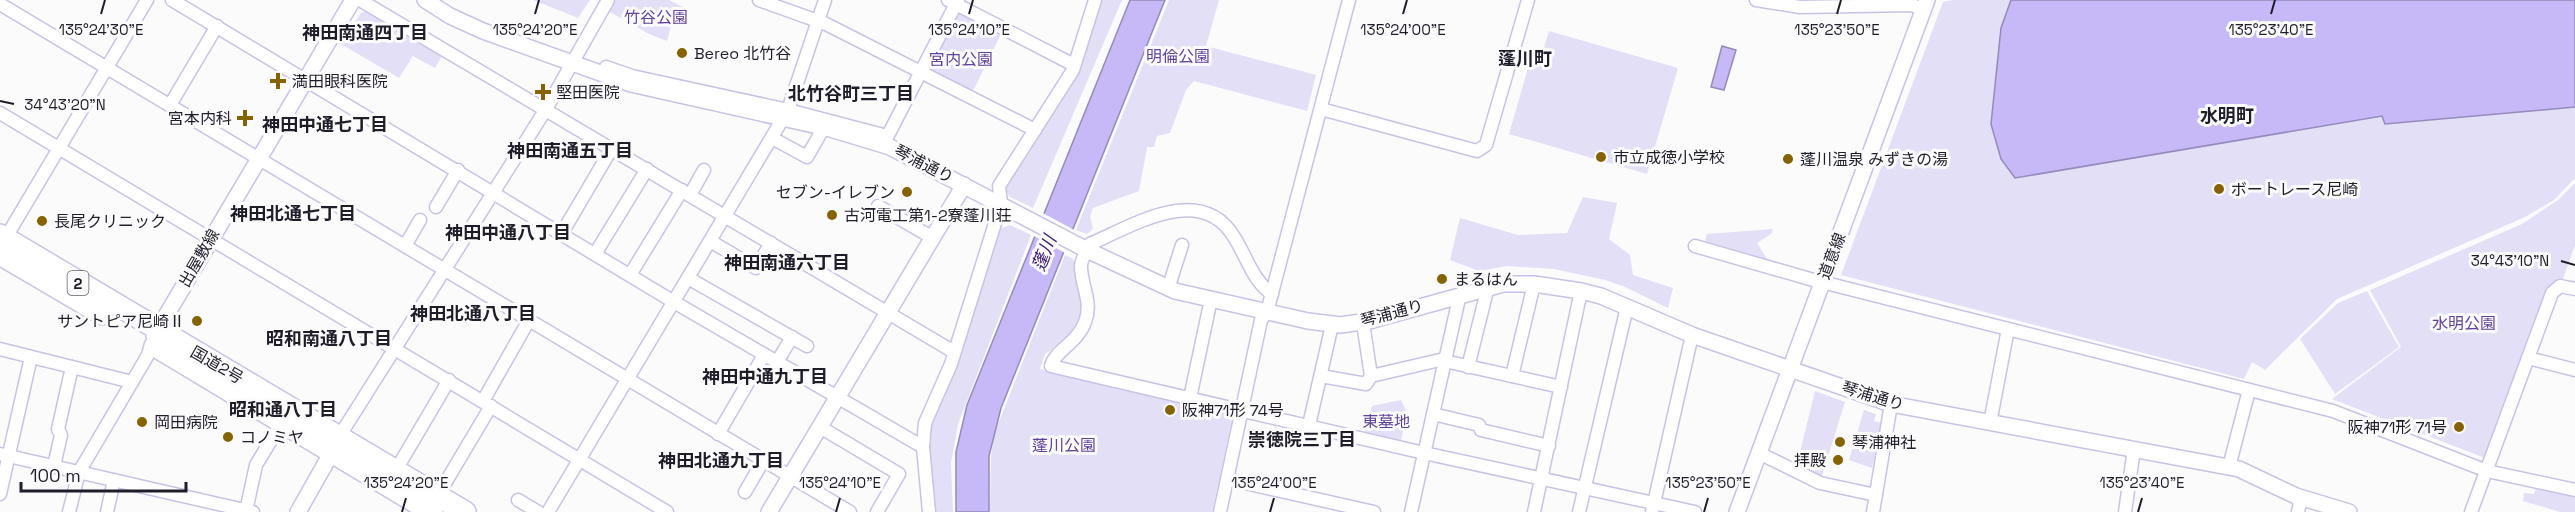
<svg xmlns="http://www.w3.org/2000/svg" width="2575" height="512" font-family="'Space Grotesk','Noto Sans JP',sans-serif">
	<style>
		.green { fill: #e3dff7 }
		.water { fill: #c7b9f8; stroke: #958aba; stroke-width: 1.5 }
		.pier { fill: #fbfbfb }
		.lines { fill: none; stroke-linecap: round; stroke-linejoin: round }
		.minor-casing { stroke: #cac2e6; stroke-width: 15 }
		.tertiary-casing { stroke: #cac2e6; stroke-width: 18 }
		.trunk-casing { stroke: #cac2e6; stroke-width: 24 }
		.minor { stroke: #fff; stroke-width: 12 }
		.tertiary { stroke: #fff; stroke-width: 15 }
		.trunk { stroke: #fff; stroke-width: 21 }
		.ticks { fill: none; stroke: #201d2a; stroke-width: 2 }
		.poi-dot { fill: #866300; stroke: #fbfbfb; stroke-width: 2 }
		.labels { text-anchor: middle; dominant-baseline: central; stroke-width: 6; stroke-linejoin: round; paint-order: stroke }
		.shield { fill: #fbfbfb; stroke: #626069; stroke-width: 1.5 }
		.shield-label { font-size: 15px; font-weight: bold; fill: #201d2a }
		.park-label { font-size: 16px; fill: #5f439d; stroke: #fbfbfb }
		.poi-label { font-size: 16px; fill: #201d2a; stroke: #fbfbfb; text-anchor: start }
		.street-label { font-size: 16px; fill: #201d2a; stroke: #fbfbfb }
		.neighbourhood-label { font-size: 18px; font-weight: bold; fill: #201d2a; stroke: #fbfbfb }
		.water-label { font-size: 18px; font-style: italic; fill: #3a1871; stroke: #fbfbfb }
		.ticks-label { font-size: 15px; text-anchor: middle; fill: #201d2a; stroke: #fbfbfb; stroke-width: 6; stroke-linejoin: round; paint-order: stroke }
	</style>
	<rect width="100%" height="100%" fill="#fbfbfb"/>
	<!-- green -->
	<g class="green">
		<polygon points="533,0 590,0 578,18"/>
		<polygon points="614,0 669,0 687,9 682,24 672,22 667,41 649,34 608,11"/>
		<polygon points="1099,0 1122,0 1033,208 1010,197 1004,188 1076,73"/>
		<polygon points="1169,0 1219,0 1206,46 1316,75 1307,111 1194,81 1186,90 1170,133 1157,136 1154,147 1147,147 1139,191 1093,208 1090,216 1093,229 1087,234 1076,230"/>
		<polygon points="1952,0 2575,0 2575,178 2554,200 2525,217 2337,299 2265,370 2252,362 2244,379 1841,275 1943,2"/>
		<polygon points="959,10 1002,32 972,93 929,71 929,67"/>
		<polygon points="367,11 442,56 435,68 413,56 399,78 341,44 361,13"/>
		<polygon points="1549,31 1678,68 1647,174 1509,134 1530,61 1539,63"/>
		<polygon points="2575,183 2575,245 2563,279 2547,288 2485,458 2332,399 2401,347 2370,290 2522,224 2558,200"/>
		<polygon points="1583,197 1617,203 1609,239 1630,255 1633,275 1673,288 1668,308 1623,286 1605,280 1554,269 1507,266 1479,271 1450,260 1460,218 1518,235 1567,233"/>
		<polygon points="1010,225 1031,235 958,424 951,463 953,512 933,512 927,433 999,229"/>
		<polygon points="1773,229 1771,234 1757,243 1767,259 1705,241 1707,234"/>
		<path d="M1065,255L1073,259C1083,307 1092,326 1045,354L1040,369L1233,416L1212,512H990L991,456L995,432Z"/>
		<polygon points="2367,291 2399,347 2335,394 2300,339 2338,303"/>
		<polygon points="1815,391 1845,402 1821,479 1797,468 1797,464"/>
		<polygon points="1401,400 1407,412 1401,441 1365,433 1372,406"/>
		<polygon points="1864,410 1876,414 1874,421 1882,423 1872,468 1849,460"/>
		<polygon points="2536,486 2575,495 2575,512 2560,512 2523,501 2524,493 2534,494"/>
	</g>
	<!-- water -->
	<g class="water">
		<polygon points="1130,0 1165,0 1001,408 989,456 989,512 956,512 956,452 967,405"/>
		<polygon points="2011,0 2575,0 2575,107 2385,124 2382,116 2015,178 2001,159 1991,124 2001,28"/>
		<polygon points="1722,46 1736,50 1724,90 1711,87"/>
	</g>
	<!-- pier -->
	<polygon class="pier" points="1041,212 1076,231 1067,254 1032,235"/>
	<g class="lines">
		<defs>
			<g id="minor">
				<polyline points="172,0 674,302 923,447"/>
				<polyline points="360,0 954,352"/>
				<polyline points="759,0 826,24 1035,130"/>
				<polyline points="948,0 1074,65"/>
				<polyline points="1756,0 1800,7 1912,5 1923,9"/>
				<polyline points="0,4 850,512"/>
				<polyline points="606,67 632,76 788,110 887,136"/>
				<polyline points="170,105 217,26"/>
				<polyline points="1321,109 1477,151 1486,145 1528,0"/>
				<polyline points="0,113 667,512"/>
				<polyline points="772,138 807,157 824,127"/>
				<polyline points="884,143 958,0"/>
				<polyline points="690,195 704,170"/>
				<polyline points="878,206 933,238"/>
				<polyline points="436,207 458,170"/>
				<polyline points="562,233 612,148"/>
				<polyline points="5,239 147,0"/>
				<polyline points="710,241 756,268 771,243"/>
				<polyline points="405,246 420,220"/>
				<polyline points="1695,246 1810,279 2333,411 2487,471 2575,490"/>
				<polyline points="595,254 647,169"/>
				<polyline points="630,275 682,190"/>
				<polyline points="688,278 807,346"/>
				<polyline points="1168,289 1182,245"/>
				<path d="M1272,294C1252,280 1247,257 1234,237C1201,182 1132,226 1090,244C1087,251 1081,259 1081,266C1081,286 1093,302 1085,322C1077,344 1055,350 1051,366L1424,453L1695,512"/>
				<polyline points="1363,323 1371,376"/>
				<polyline points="0,349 132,382"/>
				<polyline points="2528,358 2575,370"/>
				<polyline points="777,362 792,337"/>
				<polyline points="1468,367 1488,287"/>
				<polyline points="1321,376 1366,384 1371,376 1440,360 1561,387"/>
				<polyline points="1512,376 1534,284"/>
				<polyline points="1190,398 1211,299"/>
				<polyline points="483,401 529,320"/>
				<polyline points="1433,414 1479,425 1481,430 1549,446"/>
				<polyline points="1990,423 2008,329"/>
				<polyline points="1309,425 1332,325"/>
				<polyline points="820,427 899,474 877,512"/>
				<polyline points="718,434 764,355"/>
				<polyline points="337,440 546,109 608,0"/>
				<polyline points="1759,453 1820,483 1876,495"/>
				<polyline points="0,454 253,512"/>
				<polyline points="54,466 61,435 58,429 72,367"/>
				<polyline points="2229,467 2249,390"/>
				<polyline points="396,470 449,380"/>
				<polyline points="1227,479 1374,512"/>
				<polyline points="745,492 763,461"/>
				<polyline points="0,494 31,357"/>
				<polyline points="438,495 491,406"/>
				<polyline points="518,500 538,512"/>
				<polyline points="246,511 256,465 282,422"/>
				<polyline points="69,512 79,472 148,355 151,344"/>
				<polyline points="107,512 114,480"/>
				<polyline points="548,512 788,110 825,0"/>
				<polyline points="929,512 923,447 925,423 951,364 1001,204 999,186 1073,70 1095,0"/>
				<polyline points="1220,512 1261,320 1267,312 1349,0"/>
				<polyline points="1411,512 1460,294"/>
				<polyline points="1534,512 1581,291"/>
				<polyline points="1579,512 1627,307"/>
				<polyline points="1652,512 1692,335"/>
				<polyline points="1873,512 1891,404"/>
				<polyline points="2125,512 2134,449"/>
				<polyline points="2298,512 2301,497"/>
				<polyline points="2471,512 2552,293 2560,286 2575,289"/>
			</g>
			<g id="tertiary">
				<polyline points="425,0 450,16 483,31 631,84 827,128 890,147 1087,250 1175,291 1308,321 1340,325 1369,321 1503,284 1534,284 1581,291 1601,296 1692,335 1891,404 2239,469 2296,496 2349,512"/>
				<polyline points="154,336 353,0"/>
				<polyline points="298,512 332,452"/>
				<polyline points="769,512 964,185"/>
				<polyline points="1737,512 1927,0"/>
			</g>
			<g id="trunk">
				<polyline points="0,235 465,512"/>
				<polyline points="0,254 102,314"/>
				<polyline points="157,347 432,512"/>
			</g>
		</defs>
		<!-- minor casing -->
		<use href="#minor" class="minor-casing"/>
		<!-- tertiary casing -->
		<use href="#tertiary" class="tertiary-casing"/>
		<!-- trunk casing -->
		<use href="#trunk" class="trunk-casing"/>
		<!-- minor -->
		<use href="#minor" class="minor"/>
		<!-- tertiary -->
		<use href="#tertiary" class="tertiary"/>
		<!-- trunk -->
		<use href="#trunk" class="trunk"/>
	</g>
	<!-- ticks -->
	<path class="ticks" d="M101,14L105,0M535,14L539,0M969,14L973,0M1403,14L1407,0M1837,14L1841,0M2271,14L2275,0M0,101L14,104M2561,261L2575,265M402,512L406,498M836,512L840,498M1270,512L1274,498M1704,512L1708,498M2138,512L2142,498"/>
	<!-- markers -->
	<g class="poi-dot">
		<circle cx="682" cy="53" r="6"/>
		<path d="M275 72h6v6h6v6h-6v6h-6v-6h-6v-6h6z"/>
		<path d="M540 83h6v6h6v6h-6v6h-6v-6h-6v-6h6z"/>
		<path d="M242 109h6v6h6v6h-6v6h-6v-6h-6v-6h6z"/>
		<circle cx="1601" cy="157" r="6"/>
		<circle cx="1788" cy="159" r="6"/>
		<circle cx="2219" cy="189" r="6"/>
		<circle cx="907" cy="192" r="6"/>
		<circle cx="832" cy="215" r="6"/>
		<circle cx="42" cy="221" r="6"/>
		<circle cx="1442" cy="279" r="6"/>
		<circle cx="197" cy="321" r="6"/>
		<circle cx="1170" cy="410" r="6"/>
		<circle cx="142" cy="422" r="6"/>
		<circle cx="2459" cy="427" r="6"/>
		<circle cx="228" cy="437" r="6"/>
		<circle cx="1840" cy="442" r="6"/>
		<circle cx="1838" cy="460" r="6"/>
	</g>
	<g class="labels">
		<!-- shield labels -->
		<rect class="shield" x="67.5" y="271" width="21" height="24" rx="4.5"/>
		<g class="shield-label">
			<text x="78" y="283">2</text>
		</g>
		<!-- park labels -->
		<g class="park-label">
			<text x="656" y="17">竹谷公園</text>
			<text x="1178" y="56">明倫公園</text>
			<text x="961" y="59">宮内公園</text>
			<text x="2464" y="323">水明公園</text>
			<text x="1386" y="421">東墓地</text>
			<text x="1064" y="445">蓬川公園</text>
		</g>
		<!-- poi labels -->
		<g class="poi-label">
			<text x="694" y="53">Bereo 北竹谷</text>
			<text x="292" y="81">満田眼科医院</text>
			<text x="556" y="92">堅田医院</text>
			<text x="232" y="118" text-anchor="end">宮本内科</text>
			<text x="1613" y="157">市立成徳小学校</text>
			<text x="1800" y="159">蓬川温泉 みずきの湯</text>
			<text x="2231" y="189">ボートレース尼崎</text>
			<text x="895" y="192" text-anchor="end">セブン-イレブン</text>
			<text x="844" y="215">古河電工第1-2寮蓬川荘</text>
			<text x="54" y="221">長尾クリニック</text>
			<text x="1454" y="279">まるはん</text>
			<text x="185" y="321" text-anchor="end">サントピア尼崎Ⅱ</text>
			<text x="1182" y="410">阪神71形 74号</text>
			<text x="154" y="422">岡田病院</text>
			<text x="2447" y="427" text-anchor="end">阪神71形 71号</text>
			<text x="240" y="437">コノミヤ</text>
			<text x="1852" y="442">琴浦神社</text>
			<text x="1826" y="460" text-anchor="end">拝殿</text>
		</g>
		<!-- street labels -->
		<g class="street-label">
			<text transform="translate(924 164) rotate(27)">琴浦通り</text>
			<text transform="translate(1832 256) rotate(-69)">道意線</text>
			<text transform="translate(199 258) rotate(-60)">出屋敷線</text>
			<text transform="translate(1392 313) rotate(-15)">琴浦通り</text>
			<text transform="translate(217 365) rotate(30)">国道2号</text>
			<text transform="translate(1873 396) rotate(17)">琴浦通り</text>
		</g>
		<!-- neighbourhood labels -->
		<g class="neighbourhood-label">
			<text x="365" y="32">神田南通四丁目</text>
			<text x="1525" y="58">蓬川町</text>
			<text x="851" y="93">北竹谷町三丁目</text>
			<text x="2227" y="115">水明町</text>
			<text x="325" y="124">神田中通七丁目</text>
			<text x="570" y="150">神田南通五丁目</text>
			<text x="293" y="213">神田北通七丁目</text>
			<text x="508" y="232">神田中通八丁目</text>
			<text x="787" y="262">神田南通六丁目</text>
			<text x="473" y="313">神田北通八丁目</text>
			<text x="329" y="338">昭和南通八丁目</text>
			<text x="765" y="376">神田中通九丁目</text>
			<text x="283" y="409">昭和通八丁目</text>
			<text x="1302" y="439">崇徳院三丁目</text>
			<text x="721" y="460">神田北通九丁目</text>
		</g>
		<!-- water labels -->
		<g class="water-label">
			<text transform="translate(1044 253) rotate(-69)">蓬川</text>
		</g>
	</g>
	<g class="ticks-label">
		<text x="101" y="35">135°24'30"E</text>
		<text x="535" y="35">135°24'20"E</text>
		<text x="969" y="35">135°24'10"E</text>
		<text x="1403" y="35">135°24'00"E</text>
		<text x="1837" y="35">135°23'50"E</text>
		<text x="2271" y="35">135°23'40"E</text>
		<text x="65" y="110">34°43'20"N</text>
		<text x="2510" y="266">34°43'10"N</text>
		<text x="406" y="488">135°24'20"E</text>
		<text x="840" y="488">135°24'10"E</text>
		<text x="1274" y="488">135°24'00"E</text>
		<text x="1708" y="488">135°23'50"E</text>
		<text x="2142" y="488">135°23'40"E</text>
	</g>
	<!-- scale -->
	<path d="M21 482v9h165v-9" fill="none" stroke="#201d2a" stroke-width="3"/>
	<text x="30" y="482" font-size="18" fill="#201d2a" stroke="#fbfbfb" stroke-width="4.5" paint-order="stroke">100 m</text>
</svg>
